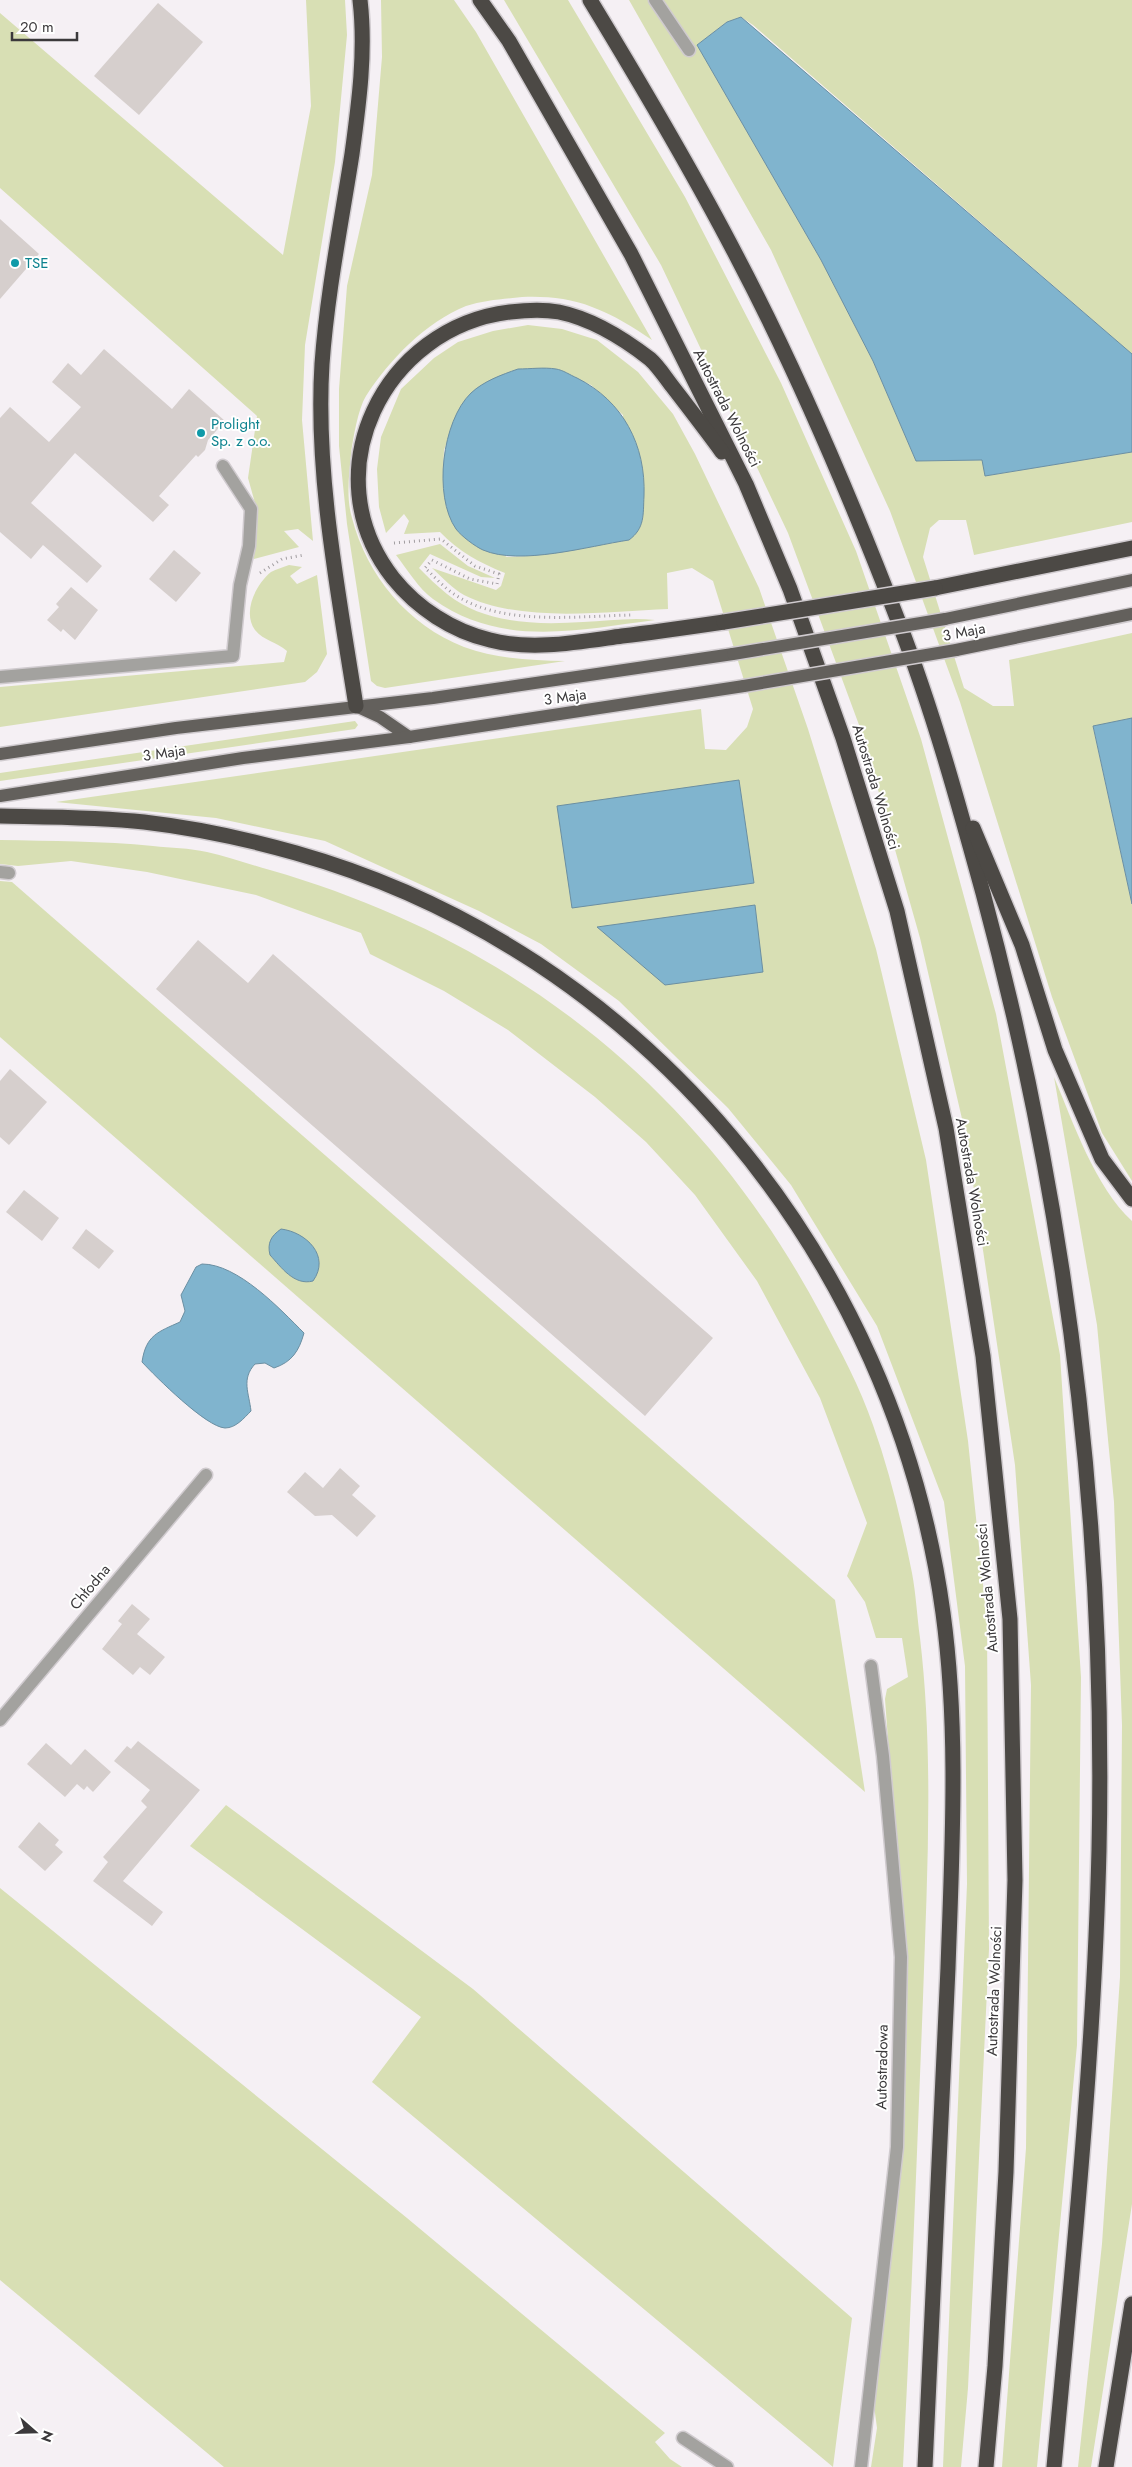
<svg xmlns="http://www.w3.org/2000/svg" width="1132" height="2467" font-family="Jost,sans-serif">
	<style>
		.green { fill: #d8dfb4; fill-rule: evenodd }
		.water { fill: #80b4ce; stroke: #6b8fa2 }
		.building { fill: #d6cfcd }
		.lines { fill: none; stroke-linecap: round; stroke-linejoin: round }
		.minor-casing { stroke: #d0cbcf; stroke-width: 15 }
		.major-casing { stroke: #d0cbcf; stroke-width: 15 }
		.highway-casing { stroke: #d0cbcf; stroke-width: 18 }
		.path { stroke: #a19da0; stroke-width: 3; stroke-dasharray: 1 4; stroke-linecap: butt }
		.minor { stroke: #a3a29f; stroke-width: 12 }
		.major { stroke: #63605c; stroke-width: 12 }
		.highway { stroke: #4c4945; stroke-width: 15 }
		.major-bridge-casing { stroke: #d0cbcf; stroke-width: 15; stroke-linecap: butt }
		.highway-bridge-casing { stroke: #d0cbcf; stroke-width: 18; stroke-linecap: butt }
		.major-bridge { stroke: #63605c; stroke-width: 12 }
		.highway-bridge { stroke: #4c4945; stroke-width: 15 }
		.culture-dot { fill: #0f9aa8; stroke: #fff; stroke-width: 2 }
		.labels { text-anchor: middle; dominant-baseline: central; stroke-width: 4; stroke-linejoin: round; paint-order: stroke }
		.culture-label { font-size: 15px; fill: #0d838f; stroke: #fff; text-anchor: start }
		.street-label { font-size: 15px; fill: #3b393b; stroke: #fff }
	</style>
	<rect width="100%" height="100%" fill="#f5f0f4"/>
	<!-- green -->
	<g class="green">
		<polygon points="306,0 345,0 347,35 335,162 305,345 302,420 313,541 298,529 284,531 299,547 254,559 255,503 248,478 257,416 0,188 0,13 283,255 311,106"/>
		<path d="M381,0H454L476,32L652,340C633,327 614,315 592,307C570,298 546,296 522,297C504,299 484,300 466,306C426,322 389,360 366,396C358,409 353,439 351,454C349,475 346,498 352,518C367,576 408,625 464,647C497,659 531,660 565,661L385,688L377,686L371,681L347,524L339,446V389L347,286L372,175L382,57Z"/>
		<polygon points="504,0 568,0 685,197 781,383 856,551 921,739 996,1014 1060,1355 1081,1677 1077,2045 1037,2467 1002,2467 1026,2148 1031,1685 1015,1465 966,1136 920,938 862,733 788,533 661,265"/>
		<polygon points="629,0 1132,0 1132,354 753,25 741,17 727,22 697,45 821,260 873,361 916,461 983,460 985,476 1132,452 1132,522 974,555 966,520 939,520 930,528 923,557 964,688 993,706 1014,706 1009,660 1132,633 1132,718 1093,727 1132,904 1132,1181 1102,1133 1052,997 960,702 890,511 771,250"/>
		<path d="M528,325L562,329L597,340L638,372L673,414L695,454L759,588L808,729L876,949L926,1160L968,1441L987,1623L989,1949L968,2388L961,2467H943L967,1884L965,1666L944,1502L877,1326L791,1185L728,1108L619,1001L541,944L479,911L325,841L216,818L56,802L701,709L705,749L726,750L747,727L753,709L713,581L692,568L667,573L668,609C607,611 521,624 464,595C453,589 442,577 432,568L496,590L501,586L505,573C480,563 458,551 440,532L404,534L409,521L404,514L386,533L379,507L377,469L381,437L401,389L434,358L458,342L493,331ZM557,369L591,385L623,415L629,540L528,556L507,557L457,530L446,505L443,470L444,450L456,418Z"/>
		<path d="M440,544L468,566L495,578L481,577L430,554L419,568C428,577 437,586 447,594C485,624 536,625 583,622C607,621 631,617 655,620C578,630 501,648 433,599C419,589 407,569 396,555Z"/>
		<path d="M289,565L302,567L290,576L297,584L317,575L327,654L317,672L305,682L0,727V687L284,662L287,651C277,642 264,641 255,630C242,612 256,584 271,572C276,569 284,567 289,565Z"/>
		<polygon points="355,721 358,725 355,729 0,781 0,773"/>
		<path d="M0,840C51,841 102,841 153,846C171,848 189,848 207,852C228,857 249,864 270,870C516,941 702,1090 822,1316C841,1352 860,1387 873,1425C890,1473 902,1523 912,1573C916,1594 917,1616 920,1638C934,1757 927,1878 923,1998C917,2154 911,2311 903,2467H871L877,2428L873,2398L904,1956L885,1699L887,1689L908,1677L902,1638H876L865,1602L847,1576L867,1523L820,1398L757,1281L695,1195L646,1142L595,1097L508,1030L444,991L370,954L361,933L256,895L147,872L71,861L18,866L0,864Z"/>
		<polygon points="0,881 12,882 835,1600 865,1792 0,1037"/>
		<path d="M1054,1077C1073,1122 1095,1187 1132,1221V2204L1091,2467H1078L1102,2244L1120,1977L1122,1725L1114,1502L1097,1325Z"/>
		<polygon points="226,1805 473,1989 852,2318 833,2467 372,2082 421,2017 190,1846"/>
		<polygon points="0,1888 407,2218 665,2433 655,2442 670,2459 682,2467 224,2467 0,2280"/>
	</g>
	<!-- water -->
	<g class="water">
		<polygon points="741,17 1132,354 1132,452 985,476 982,460 916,461 873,361 821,260 697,45 727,22"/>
		<path d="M518,369C530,369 544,367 556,369C563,370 570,375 577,378C623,401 646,445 644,496C643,515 645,528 629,540C589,546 520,566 483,550C476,547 461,536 456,529C433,496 442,421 471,393C484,381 501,375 518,369Z"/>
		<polygon points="1132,718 1132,904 1093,726"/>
		<polygon points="739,780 754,883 572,908 557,806"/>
		<polygon points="755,905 763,972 665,985 597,927"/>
		<path d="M281,1229C306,1232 331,1256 313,1281C294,1286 281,1267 270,1255C267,1243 271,1236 281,1229Z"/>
		<path d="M202,1264C238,1264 280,1309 304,1333C299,1351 292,1362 274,1368L265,1363L255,1364C241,1379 249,1393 251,1411C244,1418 236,1428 225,1428C206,1427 156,1377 142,1362C146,1335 158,1332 180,1322L185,1311L181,1295L196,1267Z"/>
	</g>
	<!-- building -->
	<g class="building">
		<polygon points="158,3 203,42 139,115 94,76"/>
		<polygon points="0,219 39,254 0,299"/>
		<polygon points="104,349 172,409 189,389 225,421 208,440 205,450 198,457 196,455 159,496 169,505 153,522 75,453 31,503 102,566 87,583 43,545 31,559 0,532 0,418 10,407 49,442 81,407 52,382 68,363 81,375"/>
		<polygon points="174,550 201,573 176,602 149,579"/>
		<polygon points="71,587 98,610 75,640 63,629 61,632 47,620 59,607 56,604"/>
		<polygon points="198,940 248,983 273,954 713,1338 645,1416 156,989"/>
		<polygon points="10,1069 47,1102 9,1145 0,1137 0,1081"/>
		<polygon points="24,1190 59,1218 42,1241 6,1212"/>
		<polygon points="86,1229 114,1251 99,1269 72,1248"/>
		<polygon points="340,1468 360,1486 352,1495 376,1516 357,1537 332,1515 315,1516 287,1492 305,1472 323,1488"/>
		<polygon points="132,1604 150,1619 137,1634 165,1657 150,1675 140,1667 133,1675 102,1649 122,1624 118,1621"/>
		<polygon points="138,1741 200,1790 123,1881 163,1912 152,1926 93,1881 108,1862 103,1857 147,1807 141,1801 150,1790 114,1761 127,1746 131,1749"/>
		<polygon points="46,1743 71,1765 85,1749 111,1772 93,1792 87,1786 84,1790 77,1784 65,1797 27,1764"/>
		<polygon points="39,1822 59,1840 55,1845 63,1852 45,1871 18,1847"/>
	</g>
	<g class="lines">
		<defs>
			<g id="minor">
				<polyline points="655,0 689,50"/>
				<polyline points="0,677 233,656 240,585 249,546 251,509 223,466"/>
				<polyline points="0,872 9,873"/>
				<polyline points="0,1720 206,1475"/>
				<polyline points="683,2438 727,2467"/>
				<polyline points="861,2467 897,2147 901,1957 883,1756 871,1666"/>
			</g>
			<g id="major">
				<polyline points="945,619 1132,580"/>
				<polyline points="956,650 1132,614"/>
				<polyline points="356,706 380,717 409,737"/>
				<polyline points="0,754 176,728 433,698 733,654"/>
				<polyline points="0,796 243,758 409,737 744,686"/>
			</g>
			<g id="highway">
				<polyline points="480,0 509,41 631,254 746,484 790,589 843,738 897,911 946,1128 983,1356 1010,1619 1015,1880 1006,2172 995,2366 986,2467"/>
				<path d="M590,0C641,84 692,170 737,257C798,373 852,501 899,623C933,711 958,802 983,893C1067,1205 1106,1527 1099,1850C1094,2056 1073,2262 1054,2467"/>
				<path d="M722,452C706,430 689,408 672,386C665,377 658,366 650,359C623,338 593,319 559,312C543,309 526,310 510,312C384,327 311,473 393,578C417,608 452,631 490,640C532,651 579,642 622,636C656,632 690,627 724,622"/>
				<polyline points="935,588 1132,548"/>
				<path d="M356,706C339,597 315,474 322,364C327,294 341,224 352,154C359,103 366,51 360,0"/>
				<path d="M0,816C48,817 97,817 144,822C195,828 247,839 296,853C643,951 895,1259 943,1613C959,1730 952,1850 948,1968C941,2134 932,2301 925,2467"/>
				<polyline points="973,828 1022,945 1055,1050 1102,1159 1132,1199"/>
				<polyline points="1106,2467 1132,2304"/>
			</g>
		</defs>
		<!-- minor casing -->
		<use href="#minor" class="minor-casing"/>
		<!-- major casing -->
		<use href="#major" class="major-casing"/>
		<!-- highway casing -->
		<use href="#highway" class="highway-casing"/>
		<!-- path -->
		<g class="path">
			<path d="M394,543L441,539L475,566L499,574L497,584L470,579L432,560L425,568C435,577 445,589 457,596C504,626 578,616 632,615"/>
			<polyline points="260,573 282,559 304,555"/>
		</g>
		<!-- minor -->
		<use href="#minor" class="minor"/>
		<!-- major -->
		<use href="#major" class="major"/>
		<!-- highway -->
		<use href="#highway" class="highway"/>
		<defs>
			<g id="major-bridge">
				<polyline points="733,654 945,619"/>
				<polyline points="744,686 956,650"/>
			</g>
			<polyline id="highway-bridge" points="724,622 935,588"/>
		</defs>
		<!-- major-bridge casing -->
		<use href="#major-bridge" class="major-bridge-casing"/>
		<!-- highway-bridge casing -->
		<use href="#highway-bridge" class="highway-bridge-casing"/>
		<!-- major-bridge -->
		<use href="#major-bridge" class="major-bridge"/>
		<!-- highway-bridge -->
		<use href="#highway-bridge" class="highway-bridge"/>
	</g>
	<!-- markers -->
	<g class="culture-dot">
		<circle cx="15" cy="263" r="5"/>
		<circle cx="201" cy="433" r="5"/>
	</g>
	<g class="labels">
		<!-- culture labels -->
		<g class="culture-label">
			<text x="25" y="263">TSE</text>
			<text x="211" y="424">Prolight<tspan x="211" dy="17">Sp. z o.o.</tspan></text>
		</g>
		<!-- street labels -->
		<g class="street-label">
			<text transform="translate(727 408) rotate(63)">Autostrada Wolności</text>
			<text transform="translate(964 632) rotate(-11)">3 Maja</text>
			<text transform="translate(565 697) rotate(-8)">3 Maja</text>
			<text transform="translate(164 753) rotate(-8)">3 Maja</text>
			<text transform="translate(876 787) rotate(73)">Autostrada Wolności</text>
			<text transform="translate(972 1182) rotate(80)">Autostrada Wolności</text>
			<text transform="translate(90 1587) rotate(-50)">Chłodna</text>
			<text transform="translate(987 1588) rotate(-95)">Autostrada Wolności</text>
			<text transform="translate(994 1991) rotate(-88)">Autostrada Wolności</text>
			<text transform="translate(882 2067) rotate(-89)">Autostradowa</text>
		</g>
	</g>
	<!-- north arrow -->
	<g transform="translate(35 2432) rotate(110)" stroke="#ffffff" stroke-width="4" paint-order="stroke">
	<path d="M0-4L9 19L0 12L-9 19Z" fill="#3b393b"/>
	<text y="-8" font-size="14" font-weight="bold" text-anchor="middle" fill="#3b393b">N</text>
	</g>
	<!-- scale -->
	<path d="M12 32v8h65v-8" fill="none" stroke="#3b393b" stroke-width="2.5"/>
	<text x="20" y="32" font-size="15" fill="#3b393b" stroke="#ffffff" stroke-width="4" paint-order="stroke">20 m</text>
</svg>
